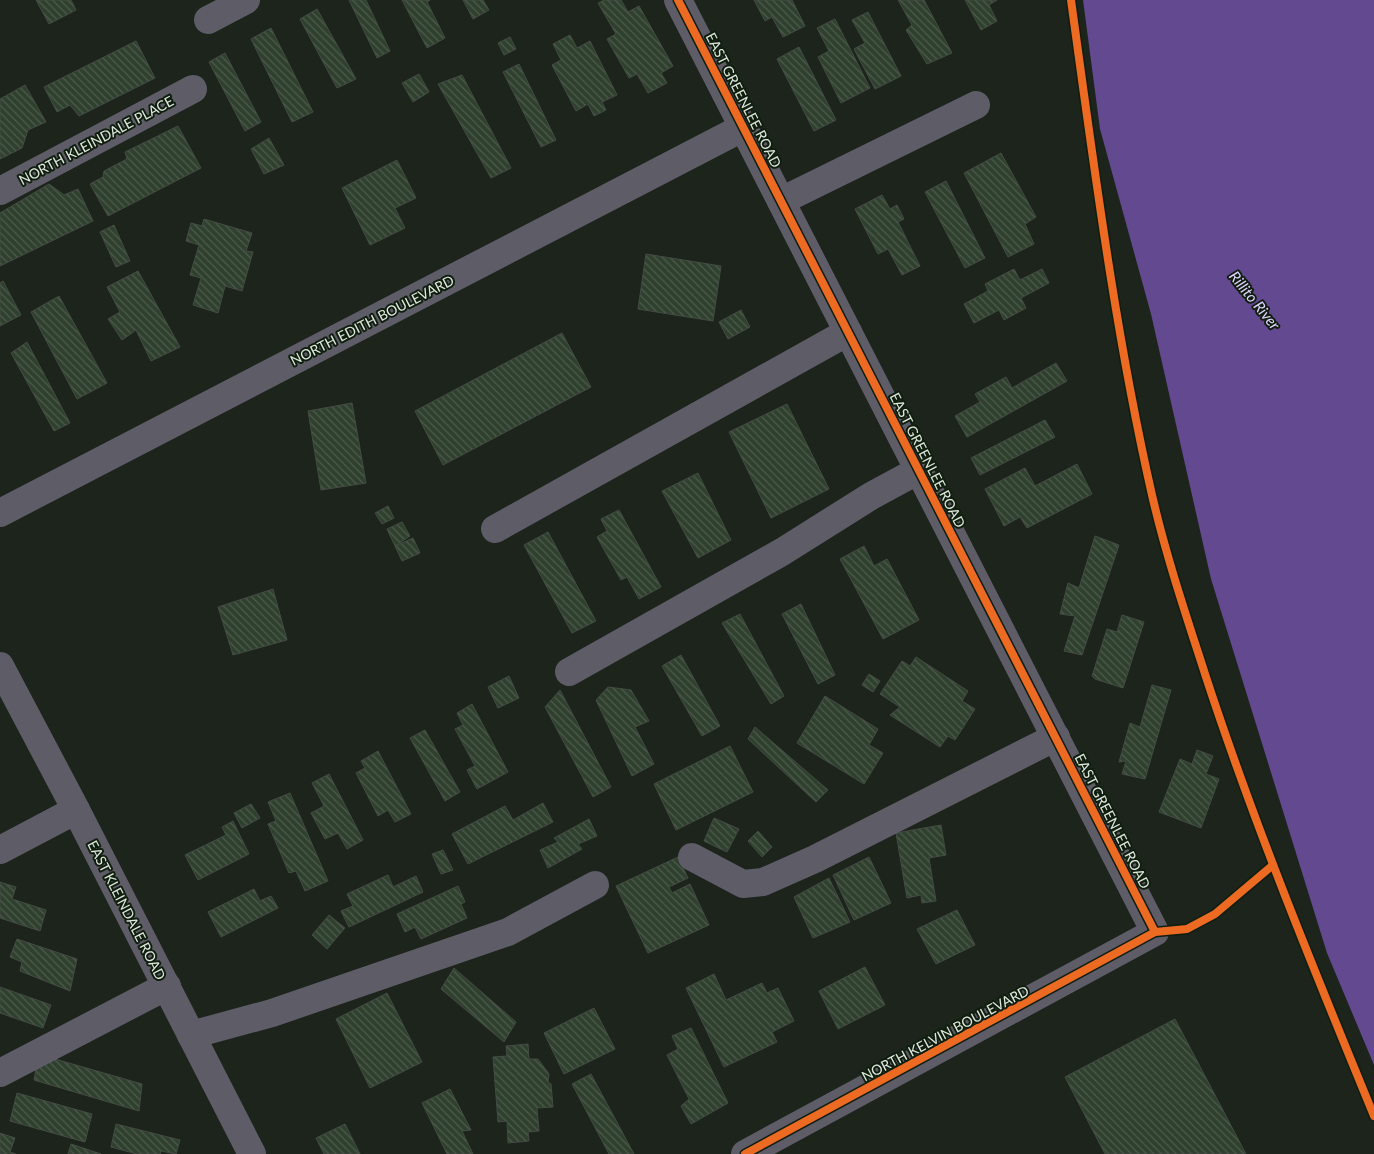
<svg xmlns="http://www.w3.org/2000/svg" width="1374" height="1154" font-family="Lato,sans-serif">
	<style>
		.water { fill: #63498f }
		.building { fill: url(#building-back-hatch); stroke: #444b44 }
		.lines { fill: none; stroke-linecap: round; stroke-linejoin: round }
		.minor { stroke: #5e5c67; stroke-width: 28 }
		.cycleway-casing { stroke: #101e0f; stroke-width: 11 }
		.cycleway { stroke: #ed6a23; stroke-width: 8 }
		.labels { text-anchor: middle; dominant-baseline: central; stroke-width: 4; stroke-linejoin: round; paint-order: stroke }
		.street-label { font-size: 14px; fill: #dfe9de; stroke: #101e0f }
		.water-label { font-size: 15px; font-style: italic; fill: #e0d3ff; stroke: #101e0f }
	</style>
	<defs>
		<pattern id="building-back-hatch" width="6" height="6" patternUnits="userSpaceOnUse" patternTransform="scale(1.25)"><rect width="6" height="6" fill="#2f402e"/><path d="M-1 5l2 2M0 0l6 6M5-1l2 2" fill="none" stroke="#4d5c4c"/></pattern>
	</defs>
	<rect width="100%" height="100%" fill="#1c241c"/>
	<!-- water -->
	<polygon class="water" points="1083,0 1374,0 1374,1065 1327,953 1211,579 1151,314 1100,129"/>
	<!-- building -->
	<g class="building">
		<polygon points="36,0 71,0 76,10 49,24"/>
		<polygon points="349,0 366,0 390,51 377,58"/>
		<polygon points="402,0 430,0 427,2 445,38 427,48"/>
		<polygon points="463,0 483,0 489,10 473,19"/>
		<polygon points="604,0 621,0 628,12 639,6 673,66 661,73 667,83 648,93 637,74 629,78 607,39 616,34 598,3"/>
		<polygon points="754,0 792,0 805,26 783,37 772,17 765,21"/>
		<polygon points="898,0 924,0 952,53 927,64 906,30 912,25"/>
		<polygon points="965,0 997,0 989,5 997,21 981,30"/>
		<polygon points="317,9 356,79 337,88 300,19"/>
		<polygon points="868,12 901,76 875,89 854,49 865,43 852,20"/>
		<polygon points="835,19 870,88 841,103 818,57 829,51 817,28"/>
		<polygon points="271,28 313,112 292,122 251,39"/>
		<polygon points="570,35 577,48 590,41 617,95 602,102 606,110 594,116 588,104 576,111 552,65 561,60 553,44"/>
		<polygon points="510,37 516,49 504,55 498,43"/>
		<polygon points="136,41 155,78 79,116 70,105 57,112 44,87"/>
		<polygon points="799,47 836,120 814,131 777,59"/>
		<polygon points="225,53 261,122 245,131 209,62"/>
		<polygon points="519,64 556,140 541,147 503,72"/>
		<polygon points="419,74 429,92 413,102 402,83"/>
		<polygon points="462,75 511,168 491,178 438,84"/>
		<polygon points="25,85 46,122 28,130 22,148 0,159 0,99"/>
		<polygon points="178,126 201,168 108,216 90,184 103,177 104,171 127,159 125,152"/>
		<polygon points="269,138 284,165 264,174 251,149"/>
		<polygon points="1001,153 1036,217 1025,224 1034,244 1008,257 964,173"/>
		<polygon points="397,160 416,198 395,208 405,228 370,245 342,188"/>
		<polygon points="946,181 985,258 965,268 925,192"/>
		<polygon points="49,184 64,195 78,189 93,221 0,266 0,213"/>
		<polygon points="882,195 890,209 897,205 904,219 898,222 920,266 902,275 888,249 878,254 855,209"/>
		<polygon points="204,219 252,233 246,251 253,252 242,291 225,286 218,313 193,305 201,278 190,275 199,245 186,241 191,223 202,226"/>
		<polygon points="114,225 130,261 116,267 100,232"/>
		<polygon points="646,254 721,266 713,321 638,309"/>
		<polygon points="1014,269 1020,280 1042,269 1049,283 1021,298 1026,308 1004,320 999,310 974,323 964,304 988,291 985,284"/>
		<polygon points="138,271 180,347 151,361 136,330 122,340 108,319 120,312 107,287"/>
		<polygon points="3,281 21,315 0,326 0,283"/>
		<polygon points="59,296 107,383 77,399 31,312"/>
		<polygon points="741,310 750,327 728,339 719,322"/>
		<polygon points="562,333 591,387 443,465 415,411"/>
		<polygon points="27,342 70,423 54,431 11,353"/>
		<polygon points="1056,363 1067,381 967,437 955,416 980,402 975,394 1006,377 1012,388"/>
		<polygon points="352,403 366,483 321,490 308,411"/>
		<polygon points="787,404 829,489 771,518 729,432"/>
		<polygon points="1045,420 1055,437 980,475 971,458"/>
		<polygon points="1077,464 1092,494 1027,528 1020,517 1004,526 985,489 1025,468 1035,486"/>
		<polygon points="698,473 731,540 698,558 662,491"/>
		<polygon points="388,506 394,518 382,524 375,513"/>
		<polygon points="619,510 661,587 639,599 627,577 621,580 597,537 607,531 601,519"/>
		<polygon points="402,522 410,536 395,546 387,529"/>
		<polygon points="548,532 596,621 572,633 524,545"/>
		<polygon points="1095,536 1119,545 1082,655 1064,651 1075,616 1060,614 1068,583 1079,588"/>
		<polygon points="413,538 420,553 402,561 395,546"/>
		<polygon points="864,546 874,566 887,559 919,620 883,639 840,559"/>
		<polygon points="273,589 287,640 233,655 218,607"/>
		<polygon points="801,604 835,675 818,684 782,614"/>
		<polygon points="740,614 784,696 771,704 722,623"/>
		<polygon points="1122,615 1144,622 1123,688 1095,679 1092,676 1107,629 1117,632"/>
		<polygon points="681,655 720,726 702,736 662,666"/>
		<polygon points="916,657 968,691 962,701 975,709 955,740 948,736 940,747 890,715 900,707 880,694 902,661 910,666"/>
		<polygon points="869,674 880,681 873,692 862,685"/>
		<polygon points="509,676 519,698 498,708 488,687"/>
		<polygon points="1152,685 1171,690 1145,779 1122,774 1126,761 1119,762 1130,723 1140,727"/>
		<polygon points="608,687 631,690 649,721 635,727 654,764 632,776 596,700"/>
		<polygon points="560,690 611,787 593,797 545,707"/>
		<polygon points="825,696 878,729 869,745 883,753 864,784 797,743"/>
		<polygon points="472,704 508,772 477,789 467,770 475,766 455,729 463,725 457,713"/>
		<polygon points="755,727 828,790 816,802 748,739"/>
		<polygon points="425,730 460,792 445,801 410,738"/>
		<polygon points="730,746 753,792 676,830 654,784"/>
		<polygon points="1197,750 1213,756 1206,774 1219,779 1201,828 1159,812 1180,759 1192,764"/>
		<polygon points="378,751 411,814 395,822 388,810 378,816 356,773 365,768 361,761"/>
		<polygon points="329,774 363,840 347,849 338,833 325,839 311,813 324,806 312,783"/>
		<polygon points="290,793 328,881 305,891 296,871 289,873 268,824 276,821 268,802"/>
		<polygon points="543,803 553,822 468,864 452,834 505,806 513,820"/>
		<polygon points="251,804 260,818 242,828 234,813"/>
		<polygon points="714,818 739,829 727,852 704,841"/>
		<polygon points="589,819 597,836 578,844 582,849 548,868 540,850 558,842 554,838"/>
		<polygon points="233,821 249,854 198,880 185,855 226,835 222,827"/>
		<polygon points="941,825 946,855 929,858 936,901 922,903 921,895 907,898 896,833"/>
		<polygon points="758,831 772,847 762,857 748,841"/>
		<polygon points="443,850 453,870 441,874 432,854"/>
		<polygon points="678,857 688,878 669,887 672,893 690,884 709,925 648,953 616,886"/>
		<polygon points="869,857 891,903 854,920 833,875"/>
		<polygon points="388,875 393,887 416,876 423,892 349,927 341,911 353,906 347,894"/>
		<polygon points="829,878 850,922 813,938 794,897"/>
		<polygon points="0,882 16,887 12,899 46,910 40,931 0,918"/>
		<polygon points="458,886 465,902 461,904 467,918 421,939 415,927 405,932 397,914"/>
		<polygon points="254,889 260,901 271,896 278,908 221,937 208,912"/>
		<polygon points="957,910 975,945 936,964 917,929"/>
		<polygon points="329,915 345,928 327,949 312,935"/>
		<polygon points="17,939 77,959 70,991 20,971 22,962 10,957"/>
		<polygon points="865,967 885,1005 838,1029 819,991"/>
		<polygon points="454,968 516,1022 504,1042 441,989"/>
		<polygon points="714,974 726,1000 762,983 767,993 778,988 794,1021 772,1032 777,1042 724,1067 686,988"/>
		<polygon points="0,987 51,1005 43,1028 0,1013"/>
		<polygon points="387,993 422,1062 370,1088 336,1019"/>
		<polygon points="594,1008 615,1049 564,1074 544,1033"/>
		<polygon points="1175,1019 1246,1154 1105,1154 1065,1077"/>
		<polygon points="691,1028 728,1103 691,1124 681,1106 689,1099 667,1055 678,1049 672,1036"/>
		<polygon points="528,1044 529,1059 538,1059 549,1074 548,1082 551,1084 553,1107 537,1108 539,1131 528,1132 529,1141 508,1143 507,1121 498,1122 493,1057 507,1056 506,1046"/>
		<polygon points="55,1059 142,1084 139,1111 34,1080 36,1069"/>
		<polygon points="591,1074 634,1154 609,1154 572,1084"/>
		<polygon points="450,1089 471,1130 462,1131 473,1154 447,1154 422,1103"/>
		<polygon points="17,1093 92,1114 85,1142 10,1121"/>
		<polygon points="116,1124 180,1140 176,1154 161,1151 160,1154 137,1154 111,1147"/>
		<polygon points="345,1124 360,1154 324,1154 316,1138"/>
		<polygon points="0,1133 15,1138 10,1152 16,1154 0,1154"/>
		<polygon points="71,1144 101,1154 68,1154"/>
	</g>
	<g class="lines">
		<!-- minor -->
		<g class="minor">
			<polyline points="678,0 1155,932 745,1154"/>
			<polyline points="208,20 246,0"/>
			<polyline points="0,191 193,89"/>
			<polyline points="781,201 976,105"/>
			<polyline points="0,513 744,127"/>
			<polyline points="495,529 848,332"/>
			<polyline points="0,666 74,806 252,1154"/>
			<polyline points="569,672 782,552 871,496 919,470"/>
			<polyline points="0,850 76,810"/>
			<polyline points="692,857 743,884 763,882 815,859 1056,737"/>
			<polyline points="191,1035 272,1013 508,932 595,885"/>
			<polyline points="0,1073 167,986"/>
		</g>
		<defs>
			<g id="cycleway">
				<polyline points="678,0 1155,932"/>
				<path d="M1071,0C1094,166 1115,332 1152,495C1166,556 1186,615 1205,674C1254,824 1314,970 1374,1116"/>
				<polyline points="745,1154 1155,932 1187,929 1215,914 1273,865"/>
			</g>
		</defs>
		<!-- cycleway casing -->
		<use href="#cycleway" class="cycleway-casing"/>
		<!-- cycleway -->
		<use href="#cycleway" class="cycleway"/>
	</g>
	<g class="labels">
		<!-- street labels -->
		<g class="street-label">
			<text transform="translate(744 100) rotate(63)">EAST GREENLEE ROAD</text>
			<text transform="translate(96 140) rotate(-28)">NORTH KLEINDALE PLACE</text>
			<text transform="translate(372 320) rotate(-27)">NORTH EDITH BOULEVARD</text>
			<text transform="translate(928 460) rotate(63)">EAST GREENLEE ROAD</text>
			<text transform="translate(1113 821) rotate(63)">EAST GREENLEE ROAD</text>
			<text transform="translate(127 910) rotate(63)">EAST KLEINDALE ROAD</text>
			<text transform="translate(945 1033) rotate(-28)">NORTH KELVIN BOULEVARD</text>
		</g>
		<!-- water labels -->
		<g class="water-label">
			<text transform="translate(1255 300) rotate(51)">Rillito River</text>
		</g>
	</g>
</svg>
